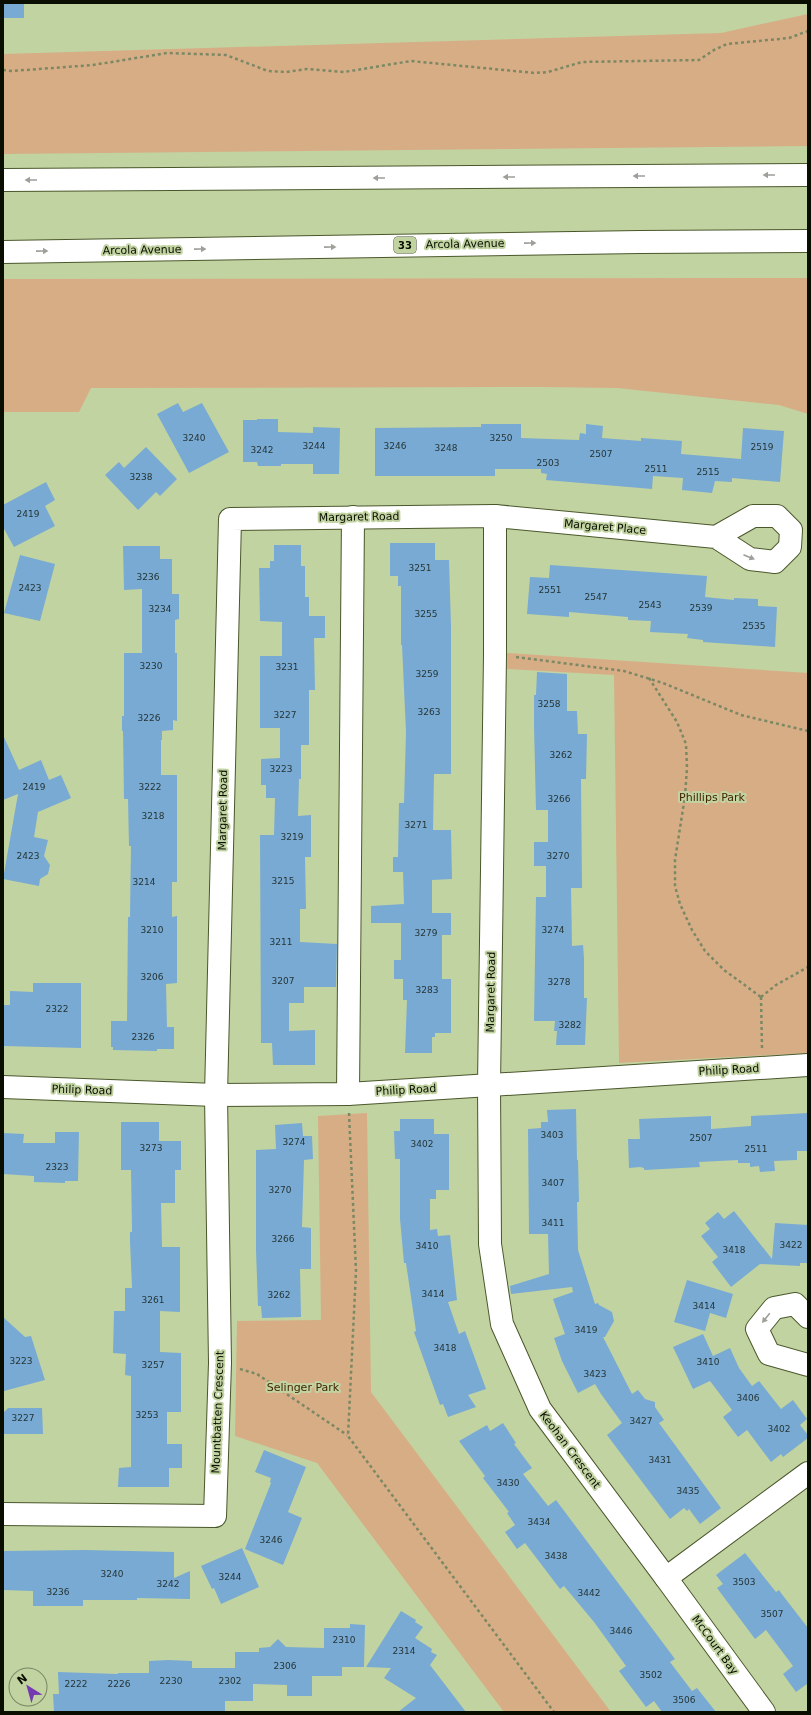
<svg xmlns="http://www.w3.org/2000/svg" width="811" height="1715" font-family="'DejaVu Sans',sans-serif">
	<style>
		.green { fill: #d7ad86 }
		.building { fill: #78aad3 }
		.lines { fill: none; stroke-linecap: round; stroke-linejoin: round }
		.minor-casing { stroke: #4a572b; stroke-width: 24 }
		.major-casing { stroke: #4a572b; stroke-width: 24 }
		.path { stroke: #7b8864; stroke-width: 2.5; stroke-dasharray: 3 3; stroke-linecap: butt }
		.minor { stroke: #fff; stroke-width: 22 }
		.major { stroke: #fff; stroke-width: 22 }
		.oneway { fill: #9d9f99 }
		.labels { text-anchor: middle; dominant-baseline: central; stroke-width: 4; stroke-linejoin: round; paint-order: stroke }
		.number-label { font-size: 9px; fill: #253536 }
		.shield { fill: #c2d3a2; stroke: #404931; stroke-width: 1 }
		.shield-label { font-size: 10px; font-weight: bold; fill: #090e01 }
		.street-label { font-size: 11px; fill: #090e01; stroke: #c2d3a2 }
		.park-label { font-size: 11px; fill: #432401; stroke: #c2d3a2 }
	</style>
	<rect width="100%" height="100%" fill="#c2d3a2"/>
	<!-- green -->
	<g class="green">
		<polygon points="808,14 808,146 3,154 3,54 721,33"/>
		<polygon points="808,278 808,414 779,405 617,388 541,387 91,388 79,412 3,412 3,279"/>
		<polygon points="507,653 808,673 808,1053 619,1063 614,675 507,669"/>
		<polygon points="367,1113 371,1392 611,1712 504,1712 317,1463 235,1436 237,1321 321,1320 318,1116"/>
	</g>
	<!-- building -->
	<g class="building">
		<rect x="3" y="3" width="21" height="15"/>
		<polygon points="178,403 183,412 202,403 229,452 189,473 157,414"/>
		<polygon points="257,419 278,419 278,432 313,433 313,427 340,428 339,474 313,474 313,464 281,464 281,466 258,466 257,462 243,462 243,420 257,420"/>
		<polygon points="481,424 521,424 521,438 579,440 580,433 586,434 586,424 603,426 602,438 641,441 641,438 682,441 681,454 741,459 743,428 784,431 780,482 732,478 732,482 715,481 712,493 682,490 683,478 653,476 652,489 546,480 547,474 541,473 541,469 495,469 495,476 375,476 375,428 481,427"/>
		<polygon points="146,447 177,479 160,496 156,492 138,510 105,475 119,462 124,468"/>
		<polygon points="46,482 55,500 45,506 55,526 14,547 3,527 3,505"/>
		<polygon points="390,543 435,543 435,560 449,560 451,627 451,774 434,774 433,830 451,830 452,879 432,880 432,913 451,913 451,935 442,935 442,979 451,979 451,1033 435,1033 435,1037 432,1037 432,1053 405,1053 407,1000 403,1000 403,979 394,979 394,960 401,960 401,923 371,923 371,906 404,904 403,872 393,872 393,857 398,857 399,803 404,803 406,732 402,645 401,645 401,586 398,586 398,576 390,576"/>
		<polygon points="274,545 301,545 301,566 305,566 305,597 309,597 309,616 325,616 325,638 314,638 315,690 309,690 309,745 301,745 301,779 299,779 298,816 311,815 311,857 305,857 306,909 300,909 300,942 337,944 336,987 304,987 304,1003 289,1003 289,1031 315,1030 315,1065 273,1065 272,1043 261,1043 260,835 274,835 275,798 266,798 266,785 261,785 261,759 280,758 280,728 260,728 260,656 282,656 282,622 260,621 259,568 270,568 270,561 274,561"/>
		<polygon points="123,546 160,546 160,559 172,559 172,594 179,594 179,619 175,620 175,653 177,653 177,721 173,720 173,730 162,731 162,740 161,740 161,775 177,775 177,882 172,882 172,917 177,916 177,983 166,984 167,1027 174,1027 174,1049 157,1049 157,1051 113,1050 113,1047 111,1047 111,1021 127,1021 128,917 130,917 131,846 129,846 128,799 124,799 123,731 122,731 122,716 124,716 124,653 142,653 142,589 124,590"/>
		<polygon points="20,555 55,564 40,621 4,613"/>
		<polygon points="550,565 707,576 705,597 734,600 734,598 758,599 758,606 777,607 775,647 703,642 703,640 687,638 688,634 650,632 651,621 628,620 628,617 569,612 569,617 527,614 530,577 549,578"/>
		<polygon points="537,672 567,674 567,711 577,711 578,734 587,734 586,779 581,779 582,888 571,888 572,946 583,945 584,958 584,998 587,998 585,1045 556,1045 557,1031 554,1031 555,1021 534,1021 536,897 546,897 546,866 534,866 534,842 548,842 548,810 536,810 534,725 534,695 536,695"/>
		<polygon points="3,735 19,770 41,760 49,780 61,775 71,798 38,812 34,837 48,840 44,856 50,865 48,874 40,879 39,886 3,879 18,794 3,800"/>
		<polygon points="33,983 81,983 81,1048 3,1046 3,1005 10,1005 10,991 33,992"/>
		<polygon points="576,1109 577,1160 578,1160 579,1202 577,1202 578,1250 595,1304 598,1303 599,1305 612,1312 614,1321 605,1337 603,1337 632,1394 638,1390 645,1399 655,1402 655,1407 664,1420 659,1423 721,1508 700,1524 689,1509 687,1511 684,1508 670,1519 607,1435 622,1423 601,1394 595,1384 578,1393 562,1361 554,1338 565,1334 553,1299 573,1292 572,1287 511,1294 510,1286 549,1274 548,1234 529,1234 528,1129 541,1128 541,1122 548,1122 547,1110"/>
		<polygon points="808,1113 808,1151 797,1151 797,1160 774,1161 775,1171 760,1172 759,1166 750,1167 750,1163 738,1163 738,1160 699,1162 700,1167 644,1170 644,1168 640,1167 629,1168 628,1139 640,1139 639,1119 711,1116 711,1129 751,1126 751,1116"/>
		<polygon points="400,1119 434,1119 434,1134 449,1134 449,1190 436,1190 436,1199 430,1199 430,1230 437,1229 438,1236 450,1235 457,1300 448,1302 459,1334 465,1331 486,1389 468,1395 476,1407 448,1417 443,1404 440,1405 414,1332 416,1331 406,1263 404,1263 400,1219 400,1159 395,1159 394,1131 400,1131"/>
		<polygon points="121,1122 159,1122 159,1141 181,1141 181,1170 175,1170 175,1203 161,1203 162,1247 180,1247 180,1312 160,1311 160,1352 181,1353 181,1412 167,1412 167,1444 182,1444 182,1468 169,1468 169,1487 118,1487 119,1468 131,1467 131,1376 125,1375 126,1354 113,1353 114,1311 125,1311 125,1288 132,1288 130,1241 130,1232 132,1232 131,1170 121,1170"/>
		<polygon points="302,1123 303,1136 312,1136 313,1159 304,1160 302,1227 311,1228 311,1269 300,1269 301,1317 262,1318 261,1306 258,1306 256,1250 256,1150 276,1149 275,1125"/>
		<polygon points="55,1132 79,1132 78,1181 65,1181 65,1183 34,1182 34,1176 3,1174 3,1133 24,1134 23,1143 55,1143"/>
		<polygon points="734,1211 772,1259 775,1223 808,1225 808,1263 800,1263 800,1266 760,1264 731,1287 712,1262 718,1257 701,1236 710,1229 705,1223 718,1212 724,1219"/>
		<polygon points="687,1280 733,1294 726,1318 710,1313 705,1331 674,1322"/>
		<polygon points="3,1317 25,1337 31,1336 45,1380 4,1391"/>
		<polygon points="703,1334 713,1356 730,1348 739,1368 752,1386 759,1381 781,1409 793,1400 807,1419 800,1425 808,1435 808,1438 783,1457 781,1454 771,1462 747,1430 738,1437 723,1417 732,1410 710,1381 693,1389 673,1347"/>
		<polygon points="8,1408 42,1408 43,1434 3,1434 3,1413"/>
		<polygon points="503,1423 516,1443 514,1444 532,1468 523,1474 548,1506 556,1500 675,1659 670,1662 692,1691 697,1688 716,1712 662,1712 654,1701 646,1707 619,1671 626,1666 594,1622 564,1586 560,1589 525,1543 517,1549 505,1532 515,1525 507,1513 509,1512 483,1478 485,1476 459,1441 487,1425 490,1431"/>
		<polygon points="264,1450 306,1467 288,1512 302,1518 283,1565 245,1549 271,1483 270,1482 271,1478 255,1472"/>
		<polygon points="242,1548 259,1587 221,1604 214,1588 212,1589 201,1566"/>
		<polygon points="85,1550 174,1552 174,1578 190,1571 190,1599 137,1598 137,1600 83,1600 83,1606 33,1606 33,1591 3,1590 3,1551"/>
		<polygon points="745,1553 776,1592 779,1590 781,1593 808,1628 808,1686 807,1684 796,1692 783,1674 793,1666 766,1630 755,1639 717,1588 723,1584 716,1575"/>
		<polygon points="401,1611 416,1620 415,1622 423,1627 415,1638 432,1649 431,1652 437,1655 430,1665 466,1712 398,1712 416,1698 384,1678 391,1668 366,1667"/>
		<polygon points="350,1624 365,1625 364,1667 342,1667 342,1676 312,1676 312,1696 287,1696 287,1685 253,1684 253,1701 225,1701 225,1712 54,1712 53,1694 59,1694 58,1672 118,1674 118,1673 149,1673 149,1661 168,1660 192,1661 192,1668 235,1668 235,1652 259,1652 259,1648 270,1647 278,1639 286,1647 324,1648 324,1628 350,1628"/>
	</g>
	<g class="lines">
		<defs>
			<g id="minor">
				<polyline points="495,516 716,537 750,559 775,562 790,547 791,530 777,516 753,516 716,537"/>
				<polyline points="3,1087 216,1095 348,1094 808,1065"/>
				<polyline points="348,1094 353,517"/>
				<polyline points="808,1317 795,1304 774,1308 757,1329 769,1354 808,1365"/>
				<polyline points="3,1514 215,1516 220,1363 216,1095 230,519 495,516 495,655 489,1085 490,1244 502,1324 540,1409 666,1578 808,1473"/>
				<polyline points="666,1578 764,1712"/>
			</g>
			<g id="major">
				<polyline points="3,180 808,175"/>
				<polyline points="3,252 640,242 808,241"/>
			</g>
		</defs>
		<!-- minor casing -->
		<use href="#minor" class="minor-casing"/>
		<!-- major casing -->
		<use href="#major" class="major-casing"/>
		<!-- path -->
		<g class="path">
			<polyline points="3,70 12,71 93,65 167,53 226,55 268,71 286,72 307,69 344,72 411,61 535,73 548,72 582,62 699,60 714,50 727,44 789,38 808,31"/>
			<polyline points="516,657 624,671 663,683 741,715 808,731"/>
			<polyline points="649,678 677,722 686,744 687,768 685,796 675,860 675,886 680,904 692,930 705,951 724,970 761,997"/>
			<polyline points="761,997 762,1048"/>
			<polyline points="761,997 776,985 808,967"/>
			<polyline points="349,1113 356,1271 348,1436 554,1712"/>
			<polyline points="240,1369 257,1374 347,1435"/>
		</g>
		<!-- minor -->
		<use href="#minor" class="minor"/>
		<!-- major -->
		<use href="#major" class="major"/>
	</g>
	<!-- one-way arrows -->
	<defs><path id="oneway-solid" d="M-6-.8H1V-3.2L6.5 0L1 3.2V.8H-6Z"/></defs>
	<g class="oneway">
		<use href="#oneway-solid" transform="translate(769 175) rotate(180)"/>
		<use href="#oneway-solid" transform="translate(639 176) rotate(180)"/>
		<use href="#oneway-solid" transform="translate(509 177) rotate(180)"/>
		<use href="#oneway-solid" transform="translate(379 178) rotate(180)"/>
		<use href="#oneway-solid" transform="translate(31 180) rotate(-180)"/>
		<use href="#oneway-solid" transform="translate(530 243) rotate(-1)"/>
		<use href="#oneway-solid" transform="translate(330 247) rotate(-1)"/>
		<use href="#oneway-solid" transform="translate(200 249) rotate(-1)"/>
		<use href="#oneway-solid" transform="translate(42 251) rotate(-1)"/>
		<use href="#oneway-solid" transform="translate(749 557) rotate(23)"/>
		<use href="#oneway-solid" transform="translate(766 1318) rotate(129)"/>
	</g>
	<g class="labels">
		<!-- number labels -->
		<g class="number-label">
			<text x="194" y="438">3240</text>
			<text x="501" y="438">3250</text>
			<text x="314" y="446">3244</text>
			<text x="395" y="446">3246</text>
			<text x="762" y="447">2519</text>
			<text x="446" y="448">3248</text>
			<text x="262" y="450">3242</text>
			<text x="601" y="454">2507</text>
			<text x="548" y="463">2503</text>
			<text x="656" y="469">2511</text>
			<text x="708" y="472">2515</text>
			<text x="141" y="477">3238</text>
			<text x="28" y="514">2419</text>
			<text x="420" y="568">3251</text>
			<text x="148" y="577">3236</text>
			<text x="30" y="588">2423</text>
			<text x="550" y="590">2551</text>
			<text x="596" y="597">2547</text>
			<text x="650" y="605">2543</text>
			<text x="701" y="608">2539</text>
			<text x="160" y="609">3234</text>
			<text x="426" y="614">3255</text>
			<text x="754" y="626">2535</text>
			<text x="151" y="666">3230</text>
			<text x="287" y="667">3231</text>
			<text x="427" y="674">3259</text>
			<text x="549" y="704">3258</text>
			<text x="429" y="712">3263</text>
			<text x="285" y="715">3227</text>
			<text x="149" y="718">3226</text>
			<text x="561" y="755">3262</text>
			<text x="281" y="769">3223</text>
			<text x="34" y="787">2419</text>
			<text x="150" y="787">3222</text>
			<text x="559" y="799">3266</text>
			<text x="153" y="816">3218</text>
			<text x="416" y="825">3271</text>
			<text x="292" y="837">3219</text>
			<text x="28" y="856">2423</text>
			<text x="558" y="856">3270</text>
			<text x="283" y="881">3215</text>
			<text x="144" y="882">3214</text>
			<text x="152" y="930">3210</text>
			<text x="553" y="930">3274</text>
			<text x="426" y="933">3279</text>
			<text x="281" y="942">3211</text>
			<text x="152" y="977">3206</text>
			<text x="283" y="981">3207</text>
			<text x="559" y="982">3278</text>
			<text x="427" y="990">3283</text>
			<text x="57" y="1009">2322</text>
			<text x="570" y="1025">3282</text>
			<text x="143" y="1037">2326</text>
			<text x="552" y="1135">3403</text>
			<text x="701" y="1138">2507</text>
			<text x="294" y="1142">3274</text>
			<text x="422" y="1144">3402</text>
			<text x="151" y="1148">3273</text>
			<text x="756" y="1149">2511</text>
			<text x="57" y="1167">2323</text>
			<text x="553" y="1183">3407</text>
			<text x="280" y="1190">3270</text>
			<text x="553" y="1223">3411</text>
			<text x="283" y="1239">3266</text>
			<text x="791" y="1245">3422</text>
			<text x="427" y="1246">3410</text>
			<text x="734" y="1250">3418</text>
			<text x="433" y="1294">3414</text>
			<text x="279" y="1295">3262</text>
			<text x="153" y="1300">3261</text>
			<text x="704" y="1306">3414</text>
			<text x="586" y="1330">3419</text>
			<text x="445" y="1348">3418</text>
			<text x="21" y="1361">3223</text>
			<text x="708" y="1362">3410</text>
			<text x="153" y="1365">3257</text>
			<text x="595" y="1374">3423</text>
			<text x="748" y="1398">3406</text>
			<text x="147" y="1415">3253</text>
			<text x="23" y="1418">3227</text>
			<text x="641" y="1421">3427</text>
			<text x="779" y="1429">3402</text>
			<text x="660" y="1460">3431</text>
			<text x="508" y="1483">3430</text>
			<text x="688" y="1491">3435</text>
			<text x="539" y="1522">3434</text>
			<text x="271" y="1540">3246</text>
			<text x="556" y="1556">3438</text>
			<text x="112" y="1574">3240</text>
			<text x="230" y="1577">3244</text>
			<text x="744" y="1582">3503</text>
			<text x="168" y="1584">3242</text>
			<text x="58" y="1592">3236</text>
			<text x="589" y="1593">3442</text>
			<text x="772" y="1614">3507</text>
			<text x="621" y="1631">3446</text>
			<text x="344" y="1640">2310</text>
			<text x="404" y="1651">2314</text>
			<text x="285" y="1666">2306</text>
			<text x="651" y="1675">3502</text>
			<text x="171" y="1681">2230</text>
			<text x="230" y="1681">2302</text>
			<text x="76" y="1684">2222</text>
			<text x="119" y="1684">2226</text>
			<text x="684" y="1700">3506</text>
		</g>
		<!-- shield labels -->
		<rect class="shield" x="394" y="237" width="22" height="16" rx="3"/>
		<g class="shield-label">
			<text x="405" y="245">33</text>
		</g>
		<!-- street labels -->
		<g class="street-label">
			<text transform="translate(465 244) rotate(-1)">Arcola Avenue</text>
			<text transform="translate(142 250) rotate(-1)">Arcola Avenue</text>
			<text transform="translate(359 517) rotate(-1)">Margaret Road</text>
			<text transform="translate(605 527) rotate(5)">Margaret Place</text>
			<text transform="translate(223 810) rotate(-89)">Margaret Road</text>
			<text transform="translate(491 992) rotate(-89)">Margaret Road</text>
			<text transform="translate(729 1070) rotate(-3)">Philip Road</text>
			<text transform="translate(82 1090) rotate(2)">Philip Road</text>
			<text transform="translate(406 1090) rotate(-3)">Philip Road</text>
			<text transform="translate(218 1412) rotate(-88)">Mountbatten Crescent</text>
			<text transform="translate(570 1450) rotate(53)">Keohan Crescent</text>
			<text transform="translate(715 1645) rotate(54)">McCourt Bay</text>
		</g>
		<!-- park labels -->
		<g class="park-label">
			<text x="712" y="797">Phillips Park</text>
			<text x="303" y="1387">Selinger Park</text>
		</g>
	</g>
	<!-- border -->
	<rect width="811" height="1715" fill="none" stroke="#090e01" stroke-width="8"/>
	<!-- north arrow -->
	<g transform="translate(28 1687) rotate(323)"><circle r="19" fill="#c2d3a2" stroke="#788462"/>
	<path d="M0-3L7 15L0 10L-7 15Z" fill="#753ab0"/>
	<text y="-6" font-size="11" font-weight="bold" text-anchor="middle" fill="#090e01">N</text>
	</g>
</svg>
